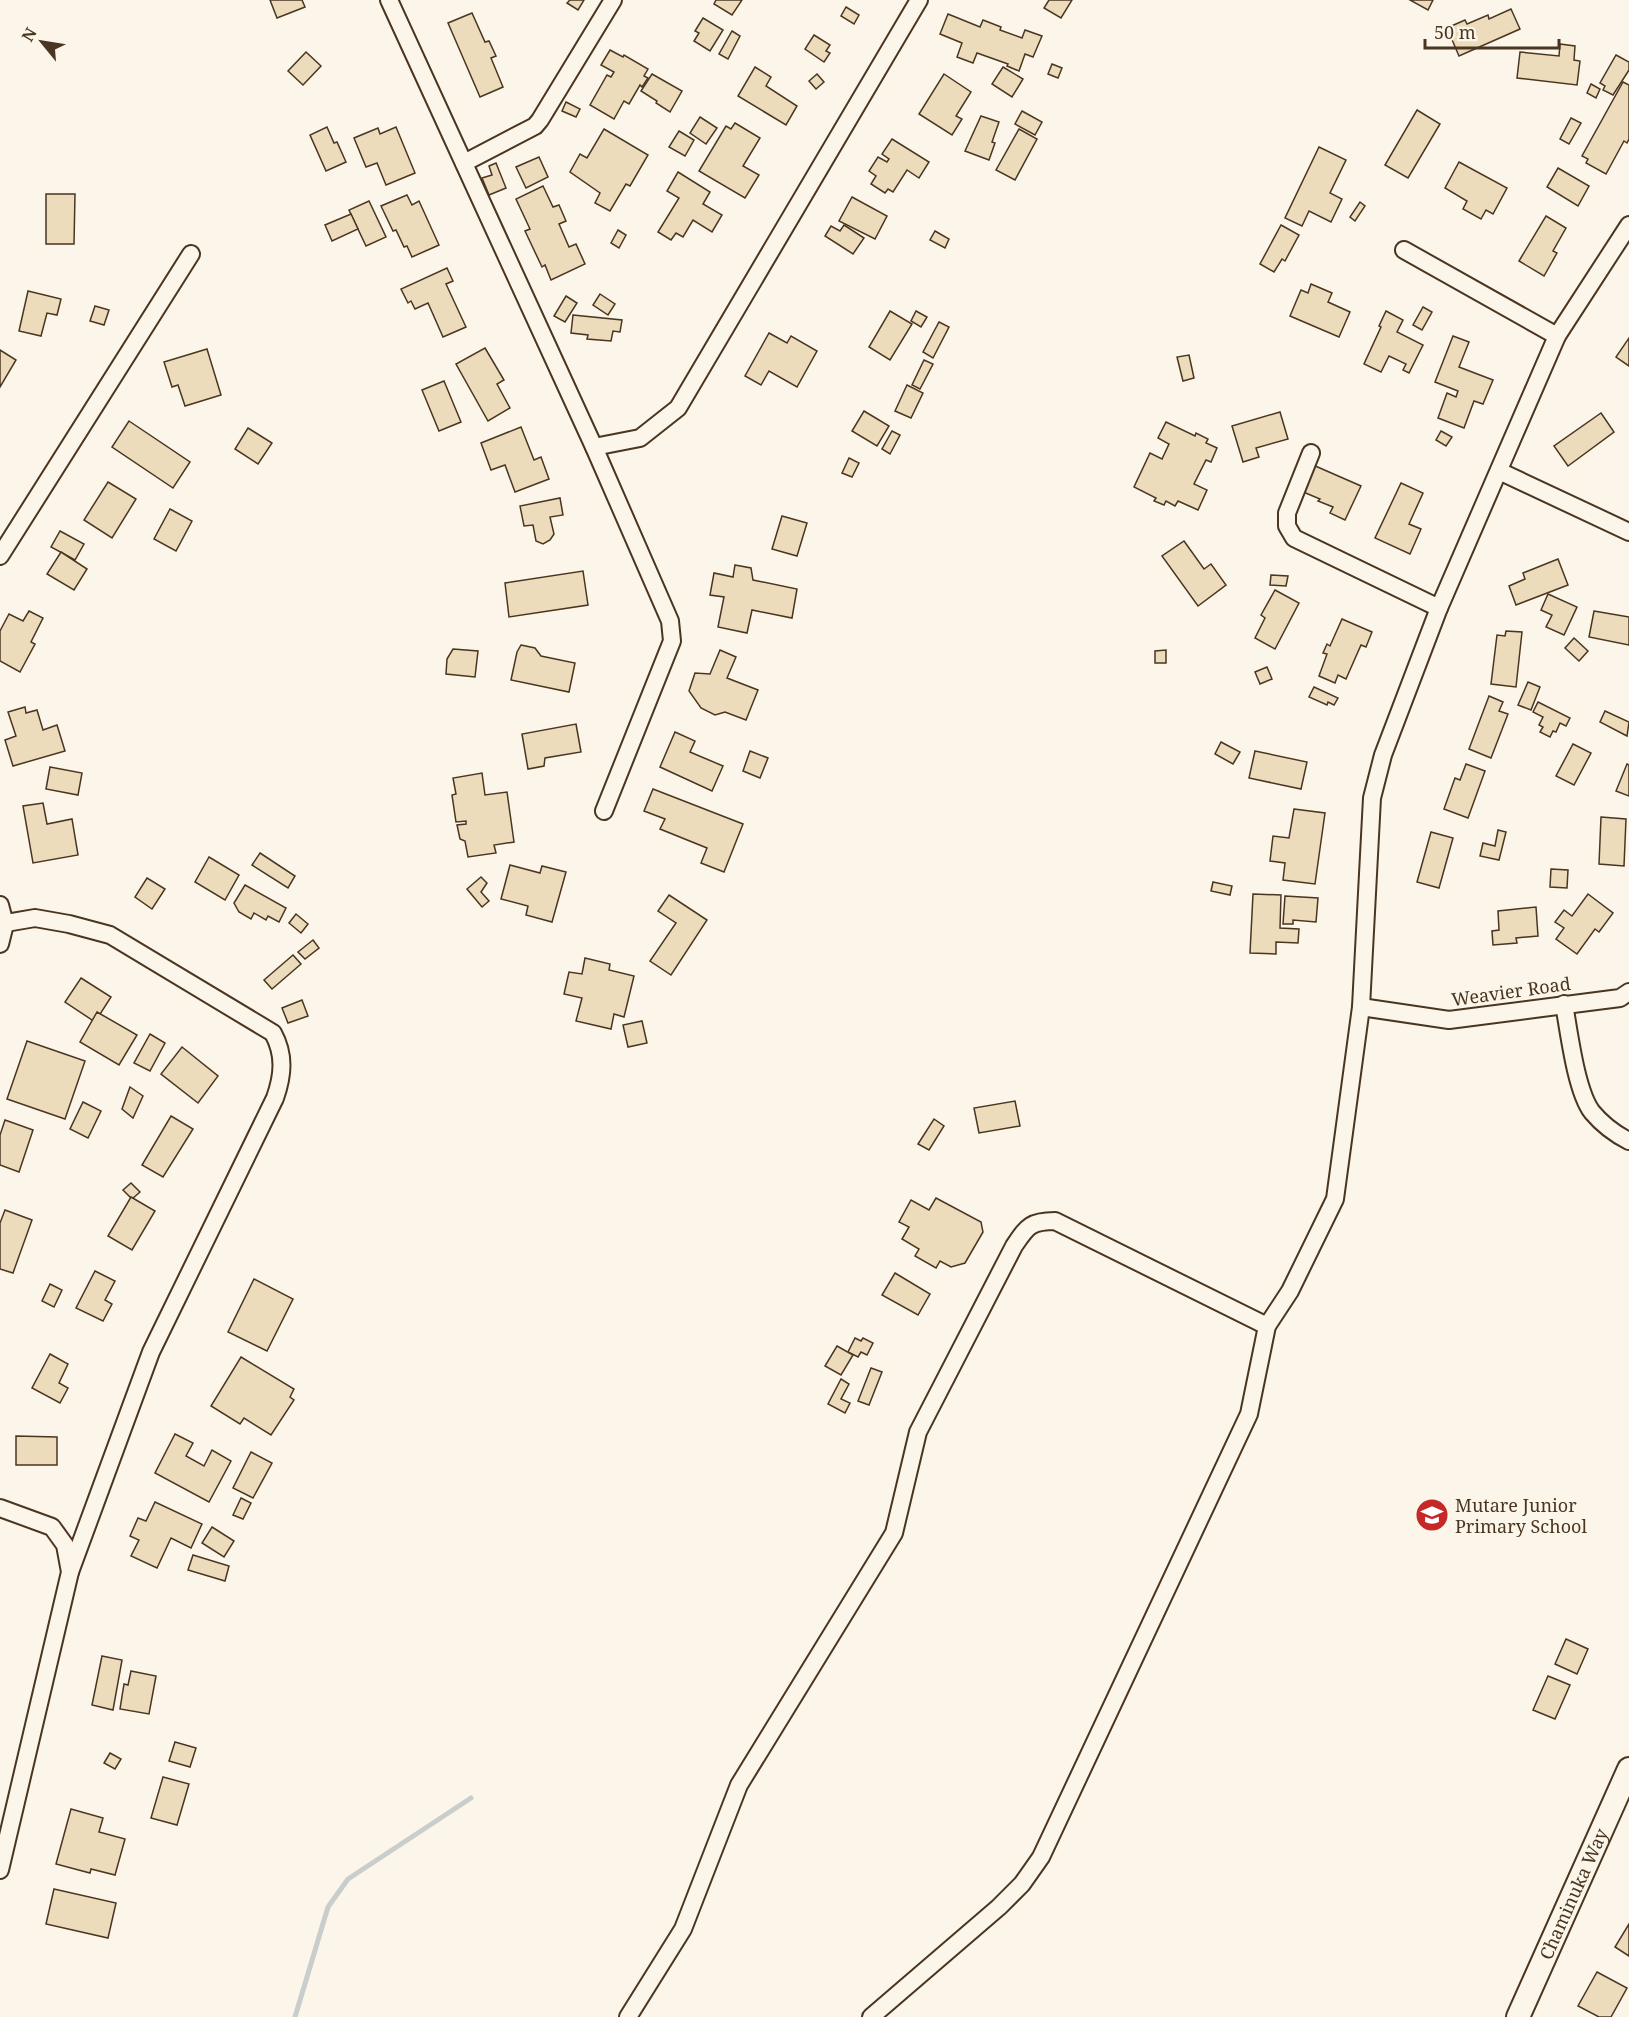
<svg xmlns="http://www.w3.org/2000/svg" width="1629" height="2017" font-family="'Noto Serif',serif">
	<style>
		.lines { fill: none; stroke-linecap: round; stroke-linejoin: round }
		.stream { stroke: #c9cecd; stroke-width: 5 }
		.building { fill: #ecdcbc; stroke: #4a3520; stroke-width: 1.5 }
		.street-casing { stroke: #4a3520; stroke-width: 20 }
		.secondary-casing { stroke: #4a3520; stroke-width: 26 }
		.street { stroke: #fbf6e9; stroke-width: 16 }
		.secondary { stroke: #fbf6e9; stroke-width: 22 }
		.labels { text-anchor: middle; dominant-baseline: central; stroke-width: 4.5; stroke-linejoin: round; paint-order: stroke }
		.street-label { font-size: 18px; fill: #4a3520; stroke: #fbf6e9 }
		.poi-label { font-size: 18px; fill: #4a3520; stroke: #fbf6e9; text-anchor: start }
	</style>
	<rect width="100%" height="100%" fill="#fbf6e9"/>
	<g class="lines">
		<!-- stream -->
		<polyline class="stream" points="295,2017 328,1907 348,1879 471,1798"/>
	</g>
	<!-- building -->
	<g class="building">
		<polygon points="270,0 302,0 305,7 277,18"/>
		<polygon points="570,0 584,0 578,10 567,3"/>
		<polygon points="716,0 742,0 732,15 714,4"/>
		<polygon points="1049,0 1072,0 1061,18 1044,8"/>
		<polygon points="1410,0 1433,0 1428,10"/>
		<polygon points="846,7 859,15 854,24 841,16"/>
		<polygon points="1511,9 1520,29 1459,56 1447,28 1465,20 1467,24 1488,15 1489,19"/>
		<polygon points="472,13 485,42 489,41 496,56 491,58 503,87 480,97 448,23"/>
		<polygon points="948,14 980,27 983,20 1001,27 1000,30 1022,38 1025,30 1042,36 1033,57 1025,54 1019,71 1007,66 1008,64 977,53 973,63 957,57 962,43 940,34"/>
		<polygon points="703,18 723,30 710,51 694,41 699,33 695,31"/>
		<polygon points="732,31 740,36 728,59 719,54"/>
		<polygon points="814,35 830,45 826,51 830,53 824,62 805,49"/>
		<polygon points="1560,44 1575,46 1574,60 1580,61 1577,85 1517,78 1520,52 1559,56"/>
		<polygon points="610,50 623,57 624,55 648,69 644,76 648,78 642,87 640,85 629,104 624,101 614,119 590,105 607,75 611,77 614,72 601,65"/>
		<polygon points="306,52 321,66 303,85 288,71"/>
		<polygon points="1616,55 1629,62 1629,70 1613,95 1603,90 1605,86 1600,83"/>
		<polygon points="1052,64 1062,68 1058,78 1048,74"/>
		<polygon points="755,67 771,77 766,86 797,106 786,125 738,96"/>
		<polygon points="1003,67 1023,79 1012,97 992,84"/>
		<polygon points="652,74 682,91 670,112 656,103 657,101 641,91"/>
		<polygon points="817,74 824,82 816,89 809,81"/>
		<polygon points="944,74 971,92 956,116 962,119 952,135 919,114"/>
		<polygon points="1623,82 1629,85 1629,139 1627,143 1624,141 1606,174 1586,163 1588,159 1582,156"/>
		<polygon points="1591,84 1600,89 1596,98 1587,93"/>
		<polygon points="566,102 580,109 576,117 562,111"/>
		<polygon points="1417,110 1440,124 1408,178 1385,165"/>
		<polygon points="1022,111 1042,122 1035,135 1015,124"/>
		<polygon points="981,116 999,122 992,142 995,143 989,160 965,151"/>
		<polygon points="700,117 717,128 706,144 690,133"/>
		<polygon points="1571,118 1581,123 1569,144 1560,139"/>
		<polygon points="735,123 760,138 743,166 759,175 745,198 699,171 726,126 731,129"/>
		<polygon points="327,127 334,143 337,142 346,162 326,171 310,135"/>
		<polygon points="396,127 415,173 386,185 377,163 366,167 354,138 378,128 380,134"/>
		<polygon points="604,129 648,155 630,186 626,184 610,211 595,203 600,193 570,172 580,154 587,158"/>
		<polygon points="1019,129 1037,139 1015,180 996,170"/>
		<polygon points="679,131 694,140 685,156 669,147"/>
		<polygon points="892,139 929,162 919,178 907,170 893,192 888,189 885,193 871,184 876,176 869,171 878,157 887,162 889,159 882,154"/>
		<polygon points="1319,147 1346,160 1330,193 1342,199 1331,222 1309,211 1302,226 1285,218"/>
		<polygon points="539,157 548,177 526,188 516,167"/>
		<polygon points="1459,162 1507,188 1493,214 1486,210 1481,219 1463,209 1467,201 1445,188"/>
		<polygon points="496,163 506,188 489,195 482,178 492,175 489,166"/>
		<polygon points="1558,168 1589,186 1578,206 1547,187"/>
		<polygon points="678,172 710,192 703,204 722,215 712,232 693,220 683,237 676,233 671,240 658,232 679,198 667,191"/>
		<polygon points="543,186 553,207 559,205 566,221 559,224 569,247 576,244 585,264 551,280 545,265 542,267 525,231 530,229 516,199"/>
		<polygon points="46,194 75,194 74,244 46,244"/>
		<polygon points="407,195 412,205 419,201 439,245 412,257 407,246 404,247 396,230 393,231 381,206"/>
		<polygon points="852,197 887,216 875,239 839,221"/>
		<polygon points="369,201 386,237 366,246 349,210"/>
		<polygon points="1360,202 1365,206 1355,221 1350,217"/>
		<polygon points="351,214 358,229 332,241 325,225"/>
		<polygon points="1546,216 1566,228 1553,251 1557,253 1544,276 1519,261"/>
		<polygon points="844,225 864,238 853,254 825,236 831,226 840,231"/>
		<polygon points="1281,225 1299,235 1285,261 1282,259 1274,272 1260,264"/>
		<polygon points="618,230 626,235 619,248 611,243"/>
		<polygon points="935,231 949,239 945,248 930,240"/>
		<polygon points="447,268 453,281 446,284 466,327 443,337 428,303 415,309 411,301 408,303 401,289"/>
		<polygon points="1311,284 1332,293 1328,302 1350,312 1339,337 1290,316 1301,290 1308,293"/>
		<polygon points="28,291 61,299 57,315 47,313 41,336 19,331"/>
		<polygon points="600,294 615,304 608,315 593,305"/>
		<polygon points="566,296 577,303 565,322 554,316"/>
		<polygon points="95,306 109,310 104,325 90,321"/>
		<polygon points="1423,307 1432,312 1422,330 1413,325"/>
		<polygon points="890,311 912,324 890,360 869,347"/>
		<polygon points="916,311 927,317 921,327 911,321"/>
		<polygon points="1386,311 1403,320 1397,332 1423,345 1409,373 1403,370 1406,364 1389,356 1381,372 1364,364 1381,327 1379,326"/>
		<polygon points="573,315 622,320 620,332 613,331 611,341 587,339 588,335 571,333"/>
		<polygon points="939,322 949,327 933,358 923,352"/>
		<polygon points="769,333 787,343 791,336 817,351 797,387 769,371 761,385 745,376"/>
		<polygon points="1453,336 1469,342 1459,367 1493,380 1483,404 1474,401 1464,428 1438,418 1447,393 1456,397 1458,391 1435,382"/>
		<polygon points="1629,338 1629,366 1616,357"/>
		<polygon points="485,348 504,380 497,384 510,408 488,421 456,364"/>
		<polygon points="207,349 221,395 185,406 178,385 172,387 164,362"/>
		<polygon points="0,350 16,360 0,387"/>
		<polygon points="1189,355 1194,378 1183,381 1177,357"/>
		<polygon points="924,360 933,364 920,389 912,385"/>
		<polygon points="444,381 461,422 439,431 422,390"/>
		<polygon points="907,385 923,393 911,418 895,411"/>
		<polygon points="864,411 889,426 877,446 852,431"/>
		<polygon points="1280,412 1288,439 1256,448 1259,457 1243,462 1232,426"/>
		<polygon points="1601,413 1614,432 1568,466 1554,446"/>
		<polygon points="129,421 190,462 173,488 112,447"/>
		<polygon points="1166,422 1195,436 1196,433 1208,439 1206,443 1217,448 1211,462 1206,460 1194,484 1207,490 1198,510 1178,501 1175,506 1166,501 1164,505 1154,501 1156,498 1134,487 1150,453 1162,459 1169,444 1158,438"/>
		<polygon points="521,427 534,460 541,457 549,479 515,492 505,465 491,470 481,443"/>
		<polygon points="248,428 272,443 258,464 235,449"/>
		<polygon points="892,431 900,435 890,454 882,449"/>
		<polygon points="1441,431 1452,437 1446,446 1436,440"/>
		<polygon points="849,458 859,463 852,477 842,473"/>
		<polygon points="1313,465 1361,486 1345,520 1330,513 1333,507 1318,501 1320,499 1301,491"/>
		<polygon points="108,482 136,499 112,538 84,520"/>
		<polygon points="1401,483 1423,493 1409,524 1421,529 1410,554 1375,538"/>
		<polygon points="560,498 563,515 550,517 554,534 550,540 543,544 536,541 533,525 524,526 520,506"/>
		<polygon points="170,509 192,521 176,551 154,539"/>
		<polygon points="782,516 807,523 797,556 772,549"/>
		<polygon points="60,531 84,544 75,560 51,547"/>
		<polygon points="1184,541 1204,569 1211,564 1226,585 1198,606 1162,556"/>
		<polygon points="61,552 87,569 74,590 47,574"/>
		<polygon points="1558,559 1568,585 1516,605 1509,586 1525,579 1523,573"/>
		<polygon points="735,565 751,568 753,580 797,589 792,618 752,610 747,633 718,627 724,597 710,595 714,573 733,577"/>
		<polygon points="583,571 588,605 509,617 505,583"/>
		<polygon points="1271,575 1288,576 1286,586 1270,585"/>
		<polygon points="1275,590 1299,603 1275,649 1255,638 1265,618 1261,615"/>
		<polygon points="1548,594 1577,607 1564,635 1546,627 1552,615 1541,610"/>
		<polygon points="29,611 43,618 31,642 35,644 20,672 0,661 0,631 9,614 23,621"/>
		<polygon points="1594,611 1629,617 1629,645 1589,637"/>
		<polygon points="1342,619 1372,632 1366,647 1361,645 1346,679 1338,675 1335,683 1319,676 1327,654 1323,653 1327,644 1330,646"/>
		<polygon points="1506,631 1522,632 1516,687 1491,684 1497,635 1505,636"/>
		<polygon points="1574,638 1588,651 1579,661 1565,648"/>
		<polygon points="521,645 535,648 541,656 575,663 569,692 511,680 517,652"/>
		<polygon points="453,649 478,651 475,677 446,674 447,659"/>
		<polygon points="720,650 736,657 727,678 758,690 746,720 725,712 715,715 701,708 689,691 695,673 710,674"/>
		<polygon points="1166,650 1166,663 1155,663 1155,651"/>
		<polygon points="1267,667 1272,679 1260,684 1255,672"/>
		<polygon points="1528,682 1540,687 1531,710 1518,705"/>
		<polygon points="1314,687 1338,698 1334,705 1328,702 1327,705 1309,697"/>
		<polygon points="1489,696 1503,702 1499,711 1508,714 1491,758 1469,749"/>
		<polygon points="1538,702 1570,718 1566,726 1560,723 1556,732 1553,731 1550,737 1540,732 1543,727 1539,725 1543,717 1533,712"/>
		<polygon points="25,707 26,713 37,710 43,730 57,725 65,751 13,766 5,740 16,736 8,712"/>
		<polygon points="1605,711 1629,722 1627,736 1600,722"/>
		<polygon points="576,724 581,752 545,758 544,766 528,769 522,734"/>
		<polygon points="675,732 695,741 690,752 723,766 712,791 660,767"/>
		<polygon points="1221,742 1240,752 1233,764 1215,754"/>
		<polygon points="1573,744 1591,753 1574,785 1556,776"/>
		<polygon points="750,751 768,758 760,778 743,771"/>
		<polygon points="1255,751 1307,762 1301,789 1249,778"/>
		<polygon points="1466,764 1485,771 1468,818 1444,809 1455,778 1460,780"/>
		<polygon points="1627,764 1629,765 1629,796 1616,791"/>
		<polygon points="50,767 82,773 78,795 46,789"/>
		<polygon points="482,773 485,795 507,792 514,842 494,845 496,853 468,857 465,841 460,839 457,825 466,824 466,821 456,822 452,795 456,794 453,778"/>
		<polygon points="653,789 743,824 724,872 701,863 707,848 660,829 665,819 644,811"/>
		<polygon points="43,803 47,824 72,819 78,855 33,863 23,806"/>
		<polygon points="1294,809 1325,813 1315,884 1283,880 1285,863 1270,861 1273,836 1289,838"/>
		<polygon points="1601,817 1626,819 1624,866 1599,864"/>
		<polygon points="1498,830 1506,832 1499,860 1480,856 1483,843 1495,846"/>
		<polygon points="1431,832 1453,838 1439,888 1417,882"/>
		<polygon points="260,853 295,876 288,888 252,865"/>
		<polygon points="209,857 239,875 225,900 195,882"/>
		<polygon points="510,865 540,873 542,866 566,872 552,922 526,915 528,906 501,899"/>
		<polygon points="1551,869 1568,870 1567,888 1550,887"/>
		<polygon points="481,877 487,883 481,892 489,901 482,907 467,889"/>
		<polygon points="147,878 165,889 152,909 135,897"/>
		<polygon points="1213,882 1232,886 1230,895 1211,891"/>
		<polygon points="245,885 286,908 279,922 268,916 266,920 254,913 251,919 239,912 234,903"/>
		<polygon points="1253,894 1281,895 1280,928 1299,929 1298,943 1276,942 1276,954 1250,953"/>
		<polygon points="1588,894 1613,913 1599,932 1595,929 1577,954 1556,939 1564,928 1555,922 1564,910 1572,916"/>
		<polygon points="669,895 707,920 671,975 650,961 676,923 658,911"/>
		<polygon points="1285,896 1318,898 1316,922 1293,920 1293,924 1283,924"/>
		<polygon points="1536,907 1538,936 1516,938 1517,943 1493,945 1492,931 1499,930 1498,911"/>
		<polygon points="296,914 308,924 301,933 289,923"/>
		<polygon points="313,940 319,948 305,959 298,952"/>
		<polygon points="293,955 301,964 272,989 264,980"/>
		<polygon points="585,958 610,964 609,970 634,976 624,1017 614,1014 611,1029 576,1021 582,998 564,994 569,972 582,974"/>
		<polygon points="81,978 111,997 95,1022 65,1002"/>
		<polygon points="302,1000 308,1016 288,1023 282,1008"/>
		<polygon points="97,1012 137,1035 119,1065 80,1042"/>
		<polygon points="642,1021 647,1043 628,1047 623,1025"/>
		<polygon points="150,1034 165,1043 150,1071 134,1063"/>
		<polygon points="27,1041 85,1061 65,1119 7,1099"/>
		<polygon points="182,1047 218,1076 198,1103 161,1074"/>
		<polygon points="130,1087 143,1096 133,1118 122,1109"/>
		<polygon points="1015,1101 1020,1126 979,1133 974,1108"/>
		<polygon points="83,1102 101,1111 88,1138 70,1129"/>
		<polygon points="171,1116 193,1129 163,1177 142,1165"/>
		<polygon points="934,1119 944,1126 929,1150 918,1144"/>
		<polygon points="5,1120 33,1130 19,1172 0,1165 0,1135"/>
		<polygon points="131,1183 140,1192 132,1199 123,1190"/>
		<polygon points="131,1197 155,1211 132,1250 108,1236"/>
		<polygon points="936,1198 981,1222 983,1232 965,1263 951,1267 940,1261 936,1268 915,1256 919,1249 902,1239 909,1227 899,1222 911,1200 929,1210"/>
		<polygon points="5,1210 32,1220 13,1273 0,1269 0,1223"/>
		<polygon points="95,1271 115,1281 105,1300 112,1304 103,1321 76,1308"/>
		<polygon points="895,1273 930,1294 918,1315 882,1295"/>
		<polygon points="254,1279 293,1299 267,1351 228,1332"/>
		<polygon points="50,1284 62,1290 54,1307 42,1301"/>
		<polygon points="855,1338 861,1341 863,1338 873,1343 867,1355 861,1352 858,1357 848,1352"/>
		<polygon points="837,1346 853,1355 841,1375 825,1366"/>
		<polygon points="50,1354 68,1364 59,1383 68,1388 60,1403 32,1388"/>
		<polygon points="241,1357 294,1389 290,1397 294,1400 271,1435 244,1418 240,1424 211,1406"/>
		<polygon points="871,1368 882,1372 869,1405 858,1401"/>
		<polygon points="841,1379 849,1384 841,1399 850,1403 845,1413 828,1404"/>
		<polygon points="175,1434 193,1443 186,1456 204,1466 212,1450 231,1461 209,1502 155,1473"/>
		<polygon points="16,1436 57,1437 57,1465 16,1465"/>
		<polygon points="251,1452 272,1463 253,1498 233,1488"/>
		<polygon points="241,1498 251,1503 243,1519 233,1515"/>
		<polygon points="155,1502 202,1524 191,1548 171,1538 157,1568 131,1556 139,1540 130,1536 138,1518 146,1521"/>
		<polygon points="212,1527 234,1541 224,1557 202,1543"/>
		<polygon points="193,1555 229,1566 225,1581 188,1570"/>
		<polygon points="1566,1639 1588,1649 1577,1674 1555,1664"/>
		<polygon points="102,1656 122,1660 113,1710 92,1705"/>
		<polygon points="131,1671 156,1676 149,1714 120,1709 124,1684 128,1685"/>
		<polygon points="1548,1676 1570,1685 1555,1719 1533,1710"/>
		<polygon points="175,1742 196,1748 190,1767 169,1761"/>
		<polygon points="110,1753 121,1759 115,1769 104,1763"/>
		<polygon points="163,1777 189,1784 177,1825 151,1818"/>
		<polygon points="71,1809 103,1818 99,1832 125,1839 115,1875 91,1869 90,1873 56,1864"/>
		<polygon points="54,1889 116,1903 108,1938 46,1924"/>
		<polygon points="1629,1924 1629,1956 1615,1947"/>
		<polygon points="1597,1972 1627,1988 1611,2017 1599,2017 1578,2006"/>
	</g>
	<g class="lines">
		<defs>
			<g id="street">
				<polyline points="389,0 594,447 670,621 672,641 604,811"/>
				<polyline points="464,163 535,126 540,120 613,0"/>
				<polyline points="1404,250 1557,336"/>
				<polyline points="594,447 640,438 678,408 919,0"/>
				<polyline points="1311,453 1287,513 1287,526 1294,538 1439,608"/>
				<polyline points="1499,471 1629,532"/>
				<polyline points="0,556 191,254"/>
				<polyline points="0,905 5,924 0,944"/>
				<path d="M0,924L35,918L69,924L110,935L273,1033C285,1055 283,1075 275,1098L151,1352L70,1572"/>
				<path d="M1564,1004C1569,1032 1576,1091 1592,1112C1602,1124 1615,1134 1629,1141"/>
				<polyline points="1361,1007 1449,1020 1620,998 1629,992"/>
				<polyline points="0,1508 52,1527 65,1545 70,1572 0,1870"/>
				<path d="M628,2017L683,1929L739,1785L894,1533L918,1432L1014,1246C1027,1227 1030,1221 1055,1221L1267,1326"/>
				<polyline points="871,2017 999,1907 1022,1884 1041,1857 1249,1414 1267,1326 1290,1291 1335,1199 1361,1007 1372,798 1383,755 1439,608 1557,336 1629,225"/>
			</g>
			<g id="secondary">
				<path id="s1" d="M1518,2017L1629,1769"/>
			</g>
		</defs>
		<!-- street casing -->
		<use href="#street" class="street-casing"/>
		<!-- secondary casing -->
		<use href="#secondary" class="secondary-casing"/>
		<!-- street -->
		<use href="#street" class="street"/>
		<!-- secondary -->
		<use href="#secondary" class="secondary"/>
	</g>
	<!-- icons -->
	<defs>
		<symbol id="school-disc" viewBox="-11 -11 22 22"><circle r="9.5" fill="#c62828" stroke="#fbf6e9"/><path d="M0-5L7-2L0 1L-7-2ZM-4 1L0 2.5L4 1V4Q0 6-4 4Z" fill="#fff"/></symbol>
	</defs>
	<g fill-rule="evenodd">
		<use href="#school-disc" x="1413" y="1496" width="38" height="38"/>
	</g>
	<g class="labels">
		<!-- street labels -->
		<g class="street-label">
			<text transform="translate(1511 991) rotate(-8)">Weavier Road</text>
			<text stroke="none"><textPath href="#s1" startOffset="135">Chaminuka Way</textPath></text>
		</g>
		<!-- poi labels -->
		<g class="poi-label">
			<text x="1455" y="1505">Mutare Junior<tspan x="1455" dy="21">Primary School</tspan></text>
		</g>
	</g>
	<!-- north arrow -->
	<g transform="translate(42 42) rotate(300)" stroke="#fbf6e9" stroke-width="4.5" paint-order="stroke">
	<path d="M0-4.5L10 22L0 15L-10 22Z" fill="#4a3520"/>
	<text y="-9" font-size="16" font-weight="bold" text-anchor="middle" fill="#4a3520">N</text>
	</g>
	<!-- scale -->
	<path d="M1425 39v9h134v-9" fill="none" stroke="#4a3520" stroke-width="3"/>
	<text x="1434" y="39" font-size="18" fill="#4a3520" stroke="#fbf6e9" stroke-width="4.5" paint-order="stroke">50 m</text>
</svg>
